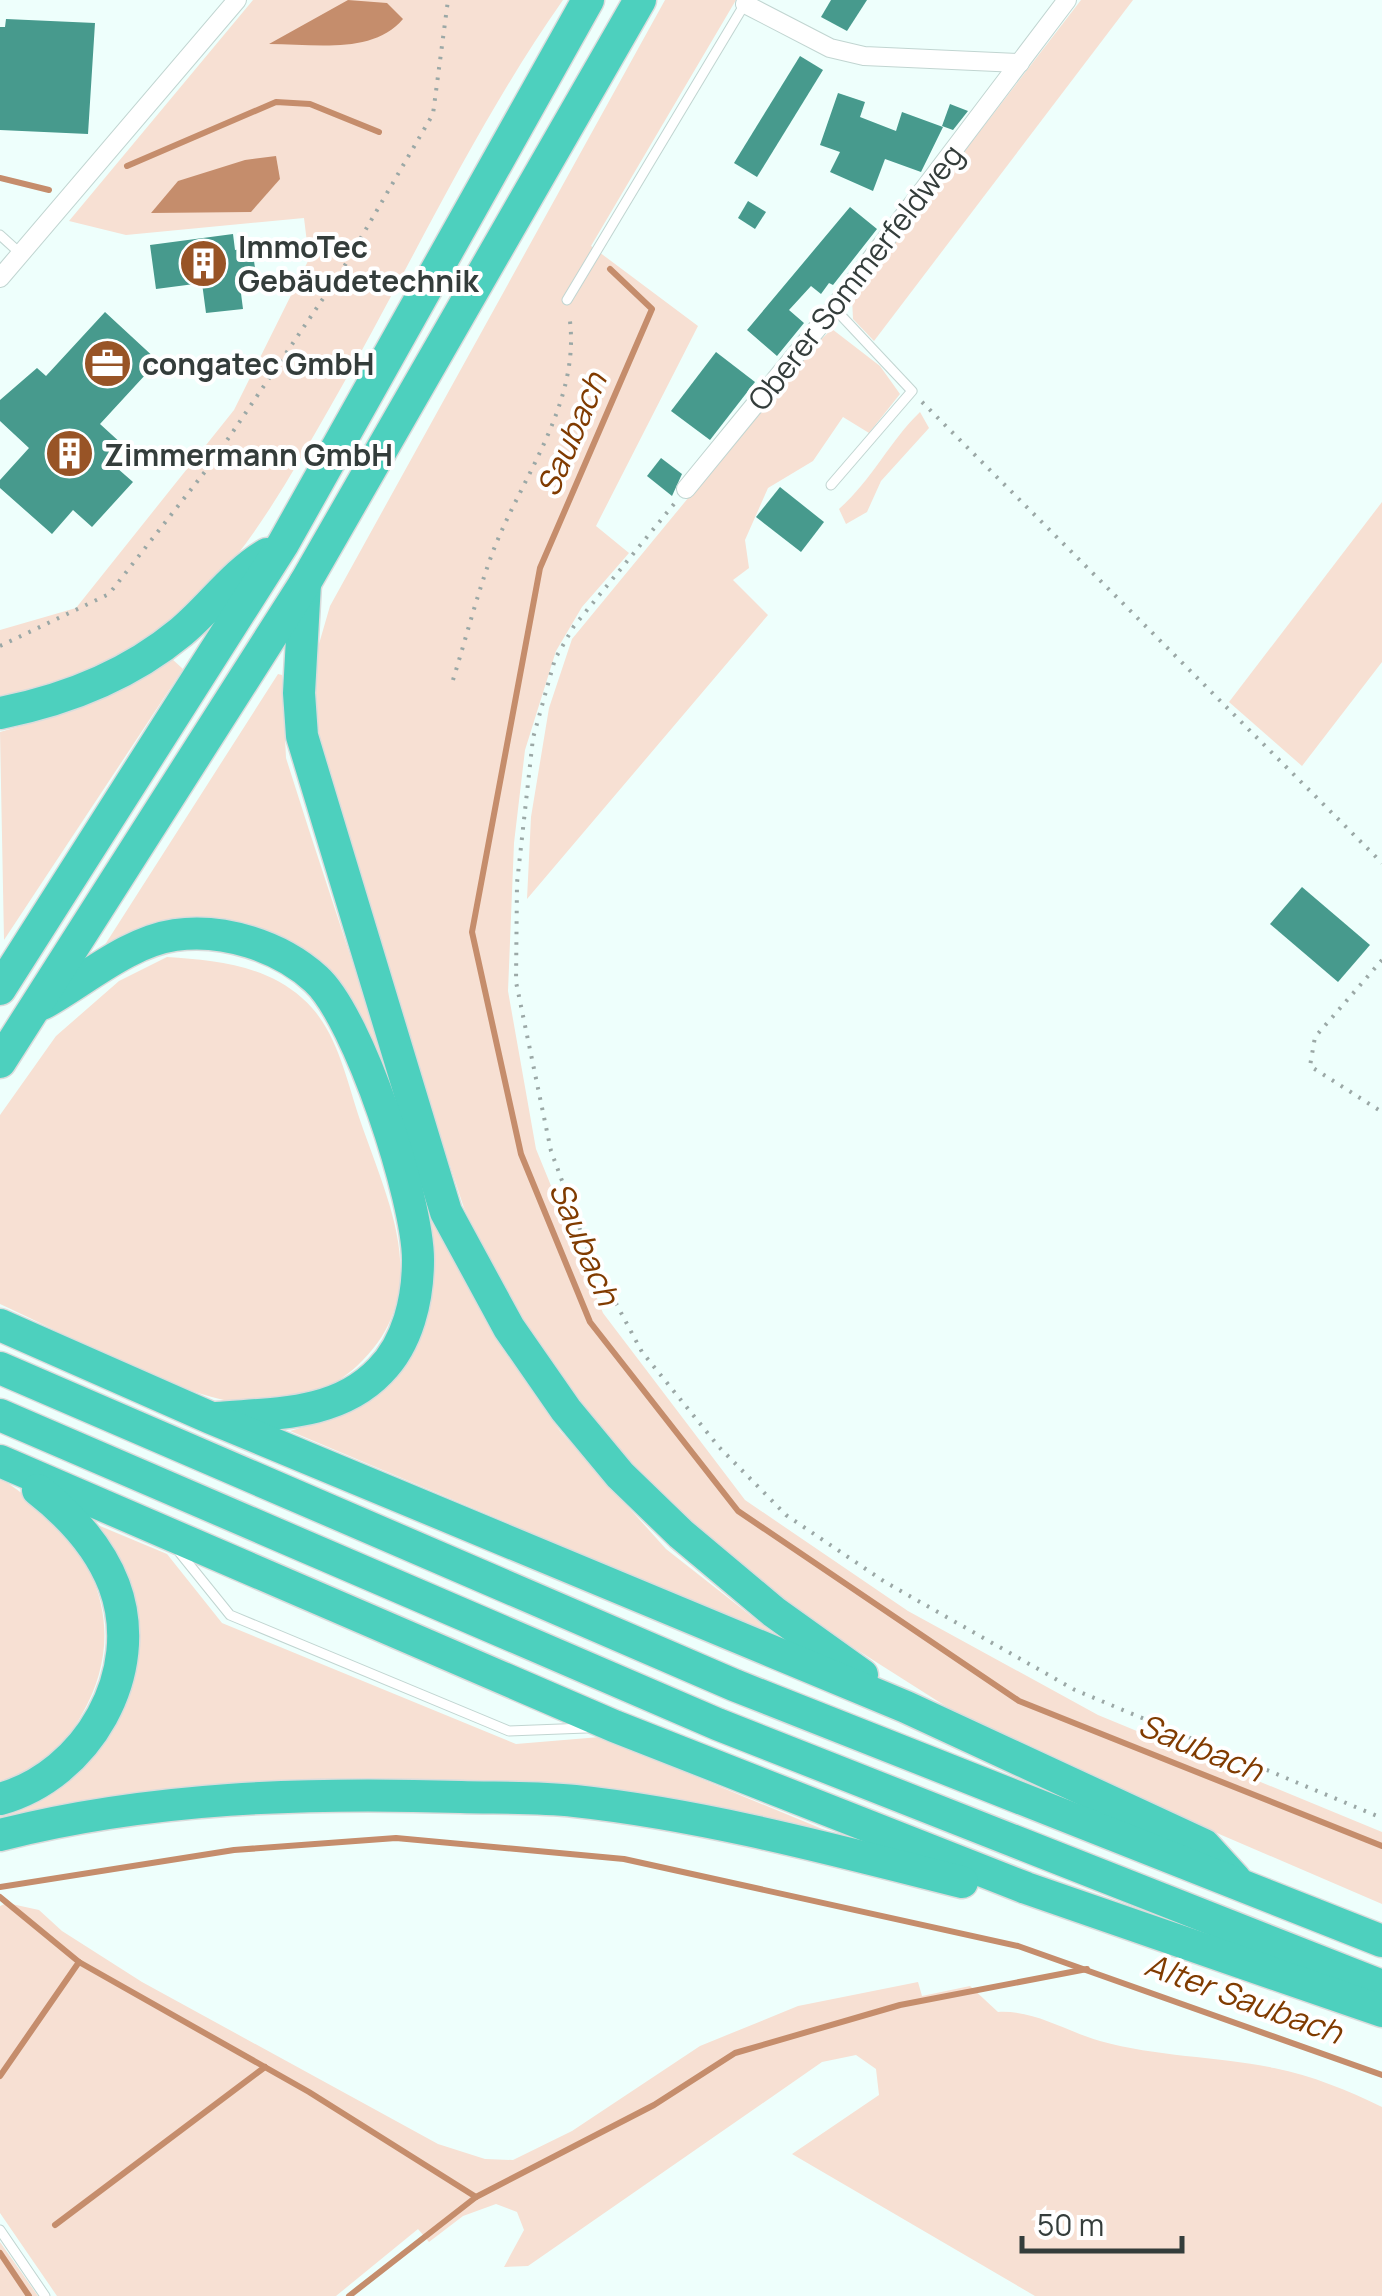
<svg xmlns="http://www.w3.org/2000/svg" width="1382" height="2296" font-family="Manrope,sans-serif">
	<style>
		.green { fill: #f7e0d3 }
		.water { fill: #c58d6c }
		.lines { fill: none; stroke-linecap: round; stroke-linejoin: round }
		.stream { stroke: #c58d6c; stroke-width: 6 }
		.building { fill: #479a8d }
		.service-casing { stroke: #c1d5d1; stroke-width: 11 }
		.minor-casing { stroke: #c1d5d1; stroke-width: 20 }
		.motorway-casing { stroke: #dadcdc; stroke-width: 35 }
		.path { stroke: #9ba8a6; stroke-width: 4; stroke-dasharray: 2.5 8; stroke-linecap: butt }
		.service { stroke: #fff; stroke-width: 9 }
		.minor { stroke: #fff; stroke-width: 18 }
		.motorway { stroke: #4dd0be; stroke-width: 32 }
		.labels { text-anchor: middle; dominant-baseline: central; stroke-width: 8; stroke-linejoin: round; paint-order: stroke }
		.poi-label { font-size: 30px; font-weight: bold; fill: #343d3b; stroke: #fff; text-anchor: start }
		.street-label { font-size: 30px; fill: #343d3b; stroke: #fff }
		.water-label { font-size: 32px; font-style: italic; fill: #803b00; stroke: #fff }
	</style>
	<rect width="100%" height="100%" fill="#eefffc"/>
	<!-- green -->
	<g class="green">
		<path d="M253,0H563C473,128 407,274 329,409C283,489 236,576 160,632C111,667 56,682 0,700V630L76,608L234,410L309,259L304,218L126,235L69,221Z"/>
		<polygon points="665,0 736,0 591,246 698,326 596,526 629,553 582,607 556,651 525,750 514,843 508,991 536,1149 603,1313 745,1500 908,1611 1098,1715 1382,1832 1382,1904 1082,1775 969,1721 755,1585 601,1434 512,1307 464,1208 340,832 317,746 312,668 330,606"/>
		<polygon points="1081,0 1133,0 874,341 853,319 852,297"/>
		<polygon points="832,329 880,366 900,394 869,433 843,417 813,461 768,488 745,540 749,568 733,580 768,615 527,899 531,817 549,708 572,639 810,350"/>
		<path d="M920,412L929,428L881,481L867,512L846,524L839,509C872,480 889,442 920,412Z"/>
		<polygon points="1382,502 1382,662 1302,766 1229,702"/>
		<polygon points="172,659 183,669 4,940 0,732 72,711"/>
		<polygon points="278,674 282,675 286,758 309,830 402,1113 455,1257 502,1348 560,1431 666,1549 778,1637 290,1431 320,1422 357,1403 424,1309 365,1036 273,946 99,954"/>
		<path d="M167,957C214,960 265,965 302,998C337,1028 346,1079 360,1120C389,1205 436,1293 357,1366C327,1393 294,1405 253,1404C189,1403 62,1332 0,1304V1115L56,1036L119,981Z"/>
		<path d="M0,1478C86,1533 137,1619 81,1716C64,1747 34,1772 0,1782Z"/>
		<polygon points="88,1521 167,1554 222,1623 516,1744 600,1737 839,1836 595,1791 0,1824 0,1810 124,1686"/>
		<path d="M7,1903L39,1910L62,1931L142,1982L438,2144L485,2159L513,2160L572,2131L700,2046L798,2006L918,1982L922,1996L970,1986L998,2012C1035,2010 1065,2031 1100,2041C1157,2057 1216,2056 1274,2068C1313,2076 1347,2090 1382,2107V2296H1035L792,2154L879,2095L876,2069L856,2055L822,2062L528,2266L504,2267L524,2230L517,2212L496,2204L463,2216L429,2242L418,2229L336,2296H57L0,2213V1906Z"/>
		<polygon points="0,2242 38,2296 0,2296"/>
	</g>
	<!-- water -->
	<g class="water">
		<path d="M348,0L387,3L403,19C373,55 313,44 269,44Z"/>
		<polygon points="276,156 280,179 251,212 151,213 178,181 245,160"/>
	</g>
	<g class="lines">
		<!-- stream -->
		<g class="stream">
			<polyline points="127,166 276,102 310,104 379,132"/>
			<polyline points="0,178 49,190"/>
			<polyline points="610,269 652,309 540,568 472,932 521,1154 590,1322 738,1511 1019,1701 1382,1846"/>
			<polyline points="0,1887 234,1850 396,1838 624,1859 1018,1946 1382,2075"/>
			<polyline points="0,1897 79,1962 309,2092 476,2197"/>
			<polyline points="0,2076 79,1962"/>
			<polyline points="55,2225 265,2067"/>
			<polyline points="0,2253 29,2296"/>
			<polyline points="349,2296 476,2197 654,2105 735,2053 900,2005 1087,1969"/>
		</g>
	</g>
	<!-- building -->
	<g class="building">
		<polygon points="831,0 867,0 847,31 821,17"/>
		<polygon points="6,19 95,23 88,134 0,130 0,27 5,27"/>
		<polygon points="800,56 823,70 757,177 734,163"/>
		<polygon points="838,93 865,102 860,117 896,131 902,112 943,127 921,172 885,159 873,191 830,172 840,152 820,145"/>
		<polygon points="950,104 968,111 953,130 942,126"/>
		<polygon points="748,201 766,212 755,229 738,218"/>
		<polygon points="850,207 877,229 833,285 829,283 821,294 811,286 789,310 804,323 777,356 747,330"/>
		<polygon points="233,234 235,250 252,247 256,275 239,278 243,309 206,313 202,283 156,289 150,245"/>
		<polygon points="105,312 158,361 100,424 123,445 109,461 133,482 92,527 73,510 52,534 0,488 0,480 29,448 0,421 0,400 37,368 46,376"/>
		<polygon points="716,352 755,382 710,440 671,411"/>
		<polygon points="661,458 682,474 672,496 647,476"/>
		<polygon points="780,487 824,522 801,552 756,517"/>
		<polygon points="1302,887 1370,945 1338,982 1270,924"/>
	</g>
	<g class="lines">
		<defs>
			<g id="service">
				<polyline points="0,235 21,254"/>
				<polyline points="567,300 746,2"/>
				<polyline points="831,485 912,391 834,308"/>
				<polyline points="180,1553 230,1615 509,1731 586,1728"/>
				<polyline points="0,2230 45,2296"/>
			</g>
			<g id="minor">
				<polyline points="745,4 830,48 864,56 1020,63"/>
				<polyline points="0,278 237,0"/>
				<polyline points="686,489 834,308 1067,0"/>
			</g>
			<g id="motorway">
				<polyline points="305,583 299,693 302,736 446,1212 509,1328 566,1410 620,1475 681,1534 774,1612 862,1675"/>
				<path d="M0,713C66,700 129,675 181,632C211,607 233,574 267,554"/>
				<polyline points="0,989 283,544 588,0"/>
				<path d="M42,1004C84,981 127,942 175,935C223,928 280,946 316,979C359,1018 418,1200 418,1260C418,1299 408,1343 380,1371C337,1416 273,1413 217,1418"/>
				<polyline points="0,1062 305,583 640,0"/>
				<polyline points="0,1325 211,1418 906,1707 1204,1845 1235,1879"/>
				<polyline points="0,1368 734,1685 1382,1941"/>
				<polyline points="0,1415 717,1724 1382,1986"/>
				<polyline points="0,1461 614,1726 1026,1888 1382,2011"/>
				<path d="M0,1799C87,1775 147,1673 114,1585C99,1546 70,1515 38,1490"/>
				<path d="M0,1835C150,1797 307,1792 461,1797C499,1798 537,1797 575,1801C705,1815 835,1850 962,1882"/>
			</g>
		</defs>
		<!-- service casing -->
		<use href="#service" class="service-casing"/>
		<!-- minor casing -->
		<use href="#minor" class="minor-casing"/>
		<!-- motorway casing -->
		<use href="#motorway" class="motorway-casing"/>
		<!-- path -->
		<g class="path">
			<polyline points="922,402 1382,863"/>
			<polyline points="674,504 574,626 555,659 533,738 517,883 516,982 551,1151 588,1251 642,1352 719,1447 786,1515 885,1582 1075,1690 1382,1818"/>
			<polyline points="0,646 109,594 211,464 341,272 433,114 448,0"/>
			<path d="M453,680C466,638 477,595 492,554C521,477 583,401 569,314"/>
			<polyline points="1382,960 1315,1037 1310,1066 1382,1112"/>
		</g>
		<!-- service -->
		<use href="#service" class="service"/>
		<!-- minor -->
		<use href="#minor" class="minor"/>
		<!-- motorway -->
		<use href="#motorway" class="motorway"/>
	</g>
	<!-- icons -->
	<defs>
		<symbol id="building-disc" viewBox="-11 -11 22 22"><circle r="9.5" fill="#985426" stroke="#fff"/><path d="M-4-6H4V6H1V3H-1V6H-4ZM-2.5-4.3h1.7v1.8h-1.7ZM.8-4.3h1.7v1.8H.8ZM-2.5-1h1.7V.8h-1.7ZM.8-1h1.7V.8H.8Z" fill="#fff"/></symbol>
		<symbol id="office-disc" viewBox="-11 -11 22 22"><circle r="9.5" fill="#985426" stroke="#fff"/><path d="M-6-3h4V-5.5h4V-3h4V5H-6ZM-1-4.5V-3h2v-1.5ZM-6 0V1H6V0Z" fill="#fff"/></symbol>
	</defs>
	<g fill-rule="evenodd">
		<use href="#building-disc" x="176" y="236" width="55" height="55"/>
		<use href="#office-disc" x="80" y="336" width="55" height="55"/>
		<use href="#building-disc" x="42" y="426" width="55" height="55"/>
	</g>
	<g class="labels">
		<!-- poi labels -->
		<g class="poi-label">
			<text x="238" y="246">ImmoTec<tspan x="238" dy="34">Gebäudetechnik</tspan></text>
			<text x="142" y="363">congatec GmbH</text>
			<text x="104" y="454">Zimmermann GmbH</text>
		</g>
		<!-- street labels -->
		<g class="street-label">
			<text transform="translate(855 277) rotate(-52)">Oberer Sommerfeldweg</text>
		</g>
		<!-- water labels -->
		<g class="water-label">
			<text transform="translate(571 434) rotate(-67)">Saubach</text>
			<text transform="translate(585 1243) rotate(67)">Saubach</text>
			<text transform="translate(1201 1747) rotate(22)">Saubach</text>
			<text transform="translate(1244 1998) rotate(20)">Alter Saubach</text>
		</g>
	</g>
	<!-- scale -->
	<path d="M1022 2236v15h160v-15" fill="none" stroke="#343d3b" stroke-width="5"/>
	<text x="1037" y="2236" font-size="30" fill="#343d3b" stroke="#ffffff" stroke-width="8" paint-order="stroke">50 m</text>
</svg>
